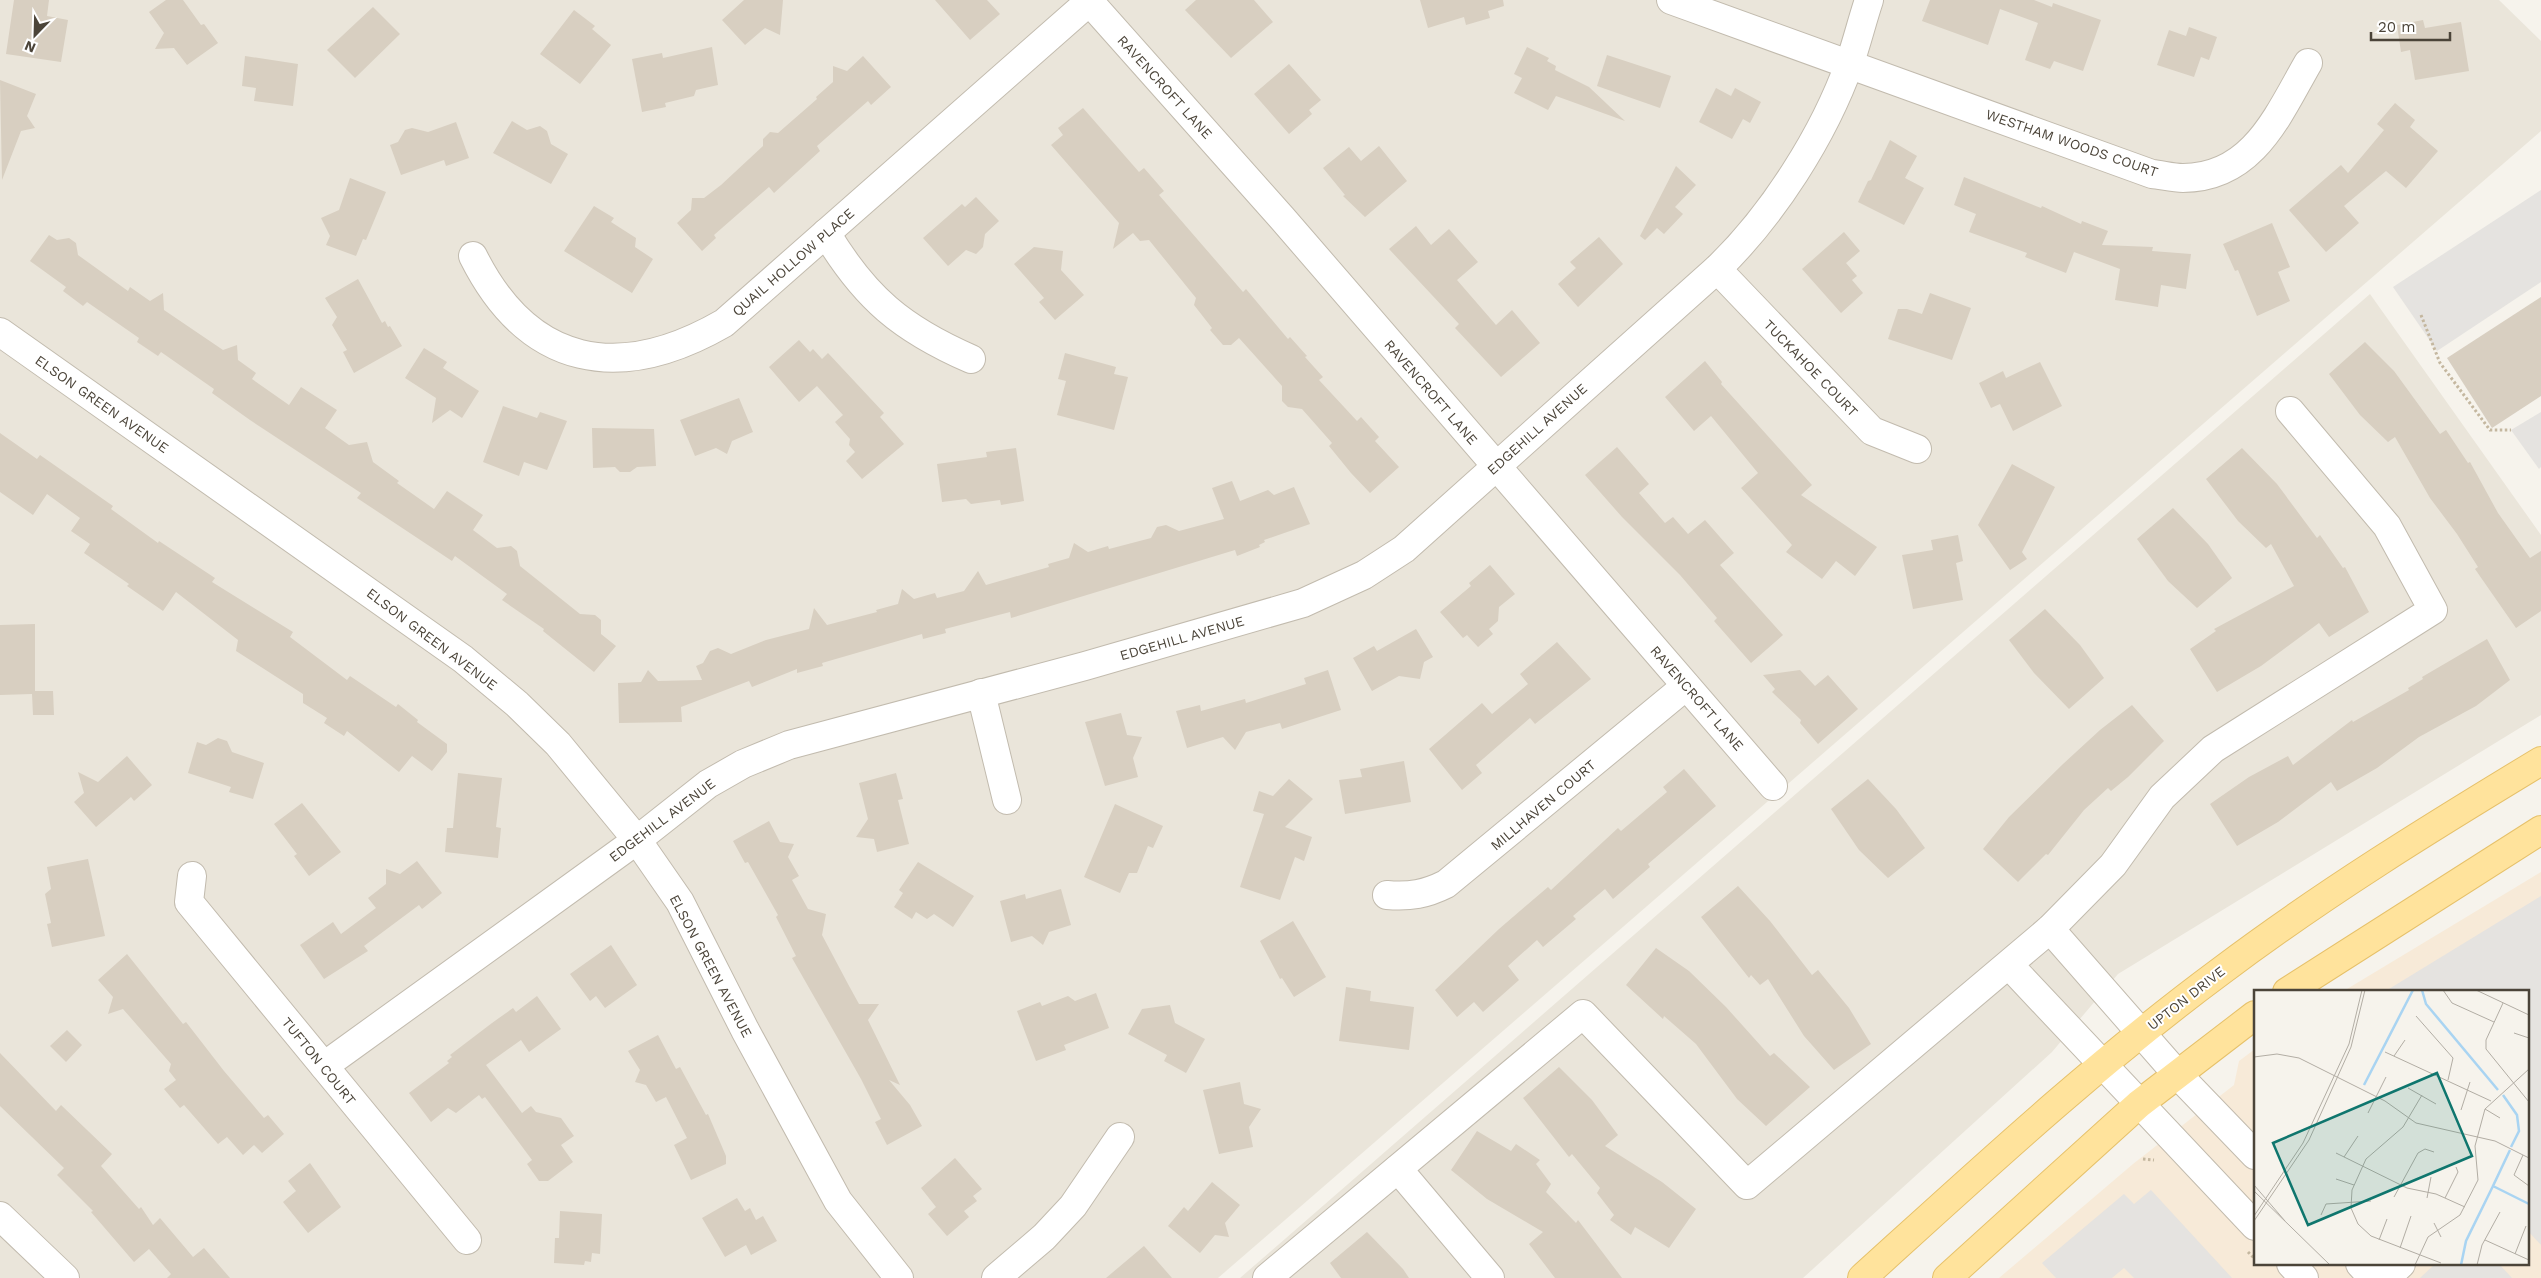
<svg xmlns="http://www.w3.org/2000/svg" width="2541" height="1278" font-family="'Work Sans',sans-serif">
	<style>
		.residential { fill: #eae5da }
		.commercial { fill: #f7ead8 }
		.parking { fill: #e5e3e0 }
		.building { fill: #d8cfc1 }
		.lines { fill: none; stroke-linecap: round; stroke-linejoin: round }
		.minor-casing { stroke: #c2bbae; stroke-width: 30 }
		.major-casing { stroke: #e6c16a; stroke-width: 30 }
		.path { stroke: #c4b79f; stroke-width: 3; stroke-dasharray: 2.5 2.5; stroke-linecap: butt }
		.minor { stroke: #fff; stroke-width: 28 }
		.major { stroke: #ffe39c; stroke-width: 28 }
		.labels { text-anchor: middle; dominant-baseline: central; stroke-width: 4; stroke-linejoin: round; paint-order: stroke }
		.street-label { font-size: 14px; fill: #4b4439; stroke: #fff }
		.inset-river { fill: none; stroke: #a9d4f2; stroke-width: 2.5 }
		.inset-road { fill: none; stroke: #b2ada4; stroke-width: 1 }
		.view { fill: #0f766e; fill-opacity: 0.15; stroke: #0f766e; stroke-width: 2.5 }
		.inset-edge { fill: none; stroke: #4b4439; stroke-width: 2.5 }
	</style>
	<rect width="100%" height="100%" fill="#f6f3ec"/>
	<!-- residential -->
	<g class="residential">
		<polygon points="0,0 2499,0 2541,41 2541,131 1218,1278 0,1278"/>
		<polygon points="2370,294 2541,535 2541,715 2118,974 2052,1052 1803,1278 1240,1278"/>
	</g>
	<!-- commercial -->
	<polygon class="commercial" points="2541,872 2541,1278 1999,1278 2133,1164 2234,1085 2239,1061 2255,1049 2255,1264 2527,1264 2527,992 2342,992"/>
	<!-- parking -->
	<g class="parking">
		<polygon points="2541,190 2541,282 2437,351 2393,287"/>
		<polygon points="2541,412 2541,467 2539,469 2511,430"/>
		<polygon points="2541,896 2541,1245 2527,1230 2527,992 2384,992"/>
		<polygon points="2151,1190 2232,1278 2134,1278 2124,1268 2112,1278 2056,1278 2042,1263 2124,1194 2134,1204"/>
		<polygon points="2435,1264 2499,1264 2512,1278 2420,1278"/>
	</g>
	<!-- building -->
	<g class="building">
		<polygon points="14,0 49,0 47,16 68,20 61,62 6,54"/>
		<polygon points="166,0 183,0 201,25 204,24 218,43 187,65 174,48 155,49 164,33 149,12"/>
		<polygon points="744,0 783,0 780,35 765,28 745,45 722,20"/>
		<polygon points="935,0 987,0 1000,14 970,40"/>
		<polygon points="1196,0 1254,0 1273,22 1231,58 1185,10"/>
		<polygon points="1420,0 1503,0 1504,6 1488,11 1490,18 1466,25 1464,17 1428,28"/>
		<polygon points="1930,0 2034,0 2052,7 2053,3 2101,20 2083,71 2054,61 2050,69 2025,60 2038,23 2000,9 1988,45 1922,21"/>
		<polygon points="373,7 400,34 355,78 327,50"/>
		<polygon points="574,10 595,26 592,29 611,45 580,84 540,54"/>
		<polygon points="2423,20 2425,28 2461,22 2469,71 2415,80 2410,50 2401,52 2397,25"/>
		<polygon points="2189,27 2217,37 2209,60 2201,57 2194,77 2157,65 2169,30 2186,36"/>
		<polygon points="712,47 718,85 696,90 694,96 665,103 666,107 642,112 632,59 662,53 663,58"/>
		<polygon points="1527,47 1549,58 1547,61 1556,66 1555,70 1589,87 1625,121 1556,96 1548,110 1514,93 1522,78 1514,74"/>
		<polygon points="1607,55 1671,76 1660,108 1597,86"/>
		<polygon points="245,56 298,64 293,106 254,101 256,88 242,86"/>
		<polygon points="863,56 891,87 871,105 868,101 817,146 820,151 774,193 769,187 714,235 716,238 702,251 677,223 691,210 692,198 704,198 721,185 763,146 763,139 770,132 778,133 817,99 816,97 833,82 833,66 847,71"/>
		<polygon points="1289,64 1321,100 1309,110 1312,114 1289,134 1254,94"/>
		<polygon points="0,80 36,94 27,116 35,128 21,131 2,180"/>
		<polygon points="1716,88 1731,96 1735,88 1761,102 1750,123 1743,119 1732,139 1699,122"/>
		<polygon points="2395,103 2415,120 2410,127 2438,151 2406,188 2386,171 2344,206 2359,223 2326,252 2289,210 2341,165 2348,173 2384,130 2377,124"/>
		<polygon points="1083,108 1139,172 1144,168 1164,191 1159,195 1243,292 1246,289 1288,339 1290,337 1307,356 1305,357 1323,377 1319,380 1357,421 1361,417 1379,437 1375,441 1399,467 1370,493 1351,473 1329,446 1332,443 1302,409 1288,407 1282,401 1282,386 1239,338 1231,345 1223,345 1210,330 1212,328 1194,305 1196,298 1149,240 1140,241 1133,233 1113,249 1119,223 1051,145 1063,135 1058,128"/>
		<polygon points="512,121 527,130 540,126 547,131 551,144 568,154 551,184 493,153"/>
		<polygon points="456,122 469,158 446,166 444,160 401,175 390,145 398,142 405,130 412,128 428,132"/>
		<polygon points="1890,140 1917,156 1905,178 1924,188 1904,225 1858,202 1868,181 1871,180"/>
		<polygon points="1379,146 1407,181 1365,217 1343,196 1345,195 1323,168 1349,147 1361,161"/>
		<polygon points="1676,166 1696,185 1675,207 1683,214 1664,234 1657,228 1645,240 1640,236"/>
		<polygon points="1964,177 2041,208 2042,206 2081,224 2082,221 2108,231 2102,245 2153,247 2152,251 2191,254 2186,289 2161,285 2158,307 2115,300 2120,269 2074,252 2066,273 2025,257 2027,253 1969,232 1976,214 1954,205"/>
		<polygon points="350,178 386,192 366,240 363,239 356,256 326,245 330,236 321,218 339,210"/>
		<polygon points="976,197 999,221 985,234 983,247 976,254 966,250 948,266 923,238 962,204 965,207"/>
		<polygon points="594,206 614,218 611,222 636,238 635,247 653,259 632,293 564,251"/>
		<polygon points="2272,223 2290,267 2278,272 2290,301 2257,316 2238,270 2235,271 2223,244"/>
		<polygon points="1416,226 1431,245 1449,229 1478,262 1457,280 1496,325 1512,310 1540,343 1501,377 1455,328 1459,324 1389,249"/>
		<polygon points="1844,232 1860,251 1846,263 1857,276 1852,280 1863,293 1841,313 1802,269"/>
		<polygon points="49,235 57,240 69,238 76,243 78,255 128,291 130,287 150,301 163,293 164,310 223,350 237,345 238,360 256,373 252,379 289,405 301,387 337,410 325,428 349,445 367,442 373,462 399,481 397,483 434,509 447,491 483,515 473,530 497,548 511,546 517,551 520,566 580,614 595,615 601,620 601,634 616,646 594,672 543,631 544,629 502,600 507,594 455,556 452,561 357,498 361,493 250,420 212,393 214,389 161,352 158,356 137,342 139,338 87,302 83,306 63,291 66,287 30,261"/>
		<polygon points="1599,237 1623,264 1578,307 1558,284 1576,268 1570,262"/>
		<polygon points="1034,247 1063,251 1061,270 1084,295 1055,320 1039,302 1044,298 1014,264"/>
		<polygon points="358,279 382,323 385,321 388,327 390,326 402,346 354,373 343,352 347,350 332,325 337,317 325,298"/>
		<polygon points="1930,293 1971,308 1952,360 1888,339 1898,309 1907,309 1922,314"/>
		<polygon points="2541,297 2541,396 2492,428 2447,358"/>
		<polygon points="799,340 810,352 813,349 822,359 828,353 884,413 880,417 904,444 862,479 846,461 855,452 849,445 850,439 835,422 843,415 817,386 799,402 769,367"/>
		<polygon points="2365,342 2394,371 2440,434 2446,430 2468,463 2470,462 2498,513 2530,558 2541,551 2541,611 2516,628 2475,569 2478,567 2457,534 2430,498 2395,437 2388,442 2360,415 2329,374"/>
		<polygon points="424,348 447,362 443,368 479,391 462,418 450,410 432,423 436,398 405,378"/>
		<polygon points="1065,353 1116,367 1114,374 1128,377 1114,430 1057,415 1066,381 1058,379"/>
		<polygon points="1705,361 1722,382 1721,384 1812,485 1801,495 1877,547 1855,576 1836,561 1822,579 1786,552 1792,545 1741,488 1758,473 1711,416 1694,431 1665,397"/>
		<polygon points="2040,362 2062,406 2013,431 2000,404 1991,408 1979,383 2003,371 2006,378"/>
		<polygon points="739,398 753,432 732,441 727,454 716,448 695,456 680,420"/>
		<polygon points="503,406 537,418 540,412 567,421 547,470 524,462 519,476 483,462"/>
		<polygon points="592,428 654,429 656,466 637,467 630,472 620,472 615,467 593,468"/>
		<polygon points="0,433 37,459 40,455 113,506 111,509 158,543 159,541 215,578 212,582 293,632 290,637 347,680 350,676 396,707 398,704 418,720 417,722 447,744 447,752 432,771 412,756 399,772 347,731 344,736 324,723 327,718 303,703 303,694 236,651 238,640 176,592 163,611 127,586 129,584 84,553 90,544 71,531 80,518 47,494 33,515 0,492"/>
		<polygon points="1617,447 1649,484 1639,493 1665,523 1673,517 1688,534 1705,520 1734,553 1720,565 1783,635 1751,663 1714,621 1717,618 1680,575 1622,517 1585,475"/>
		<polygon points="1016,448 1024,501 1001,505 1000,500 971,504 966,499 942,502 937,464 987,457 986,452"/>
		<polygon points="2242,448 2277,484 2317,538 2320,535 2343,568 2345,567 2369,612 2329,637 2319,623 2261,666 2217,692 2190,649 2216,631 2214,629 2294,586 2271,544 2266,548 2238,521 2206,479"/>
		<polygon points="2012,464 2055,487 2022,552 2027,559 2010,570 1978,525"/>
		<polygon points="1232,481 1240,501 1268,490 1274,495 1294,487 1310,524 1264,540 1265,542 1259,545 1260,547 1237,556 1235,550 1011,618 1010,612 945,629 946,633 923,639 922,634 822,663 823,666 797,673 797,669 752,687 749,681 681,707 682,722 619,723 618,683 641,682 648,670 658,681 702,680 696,666 703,663 710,651 718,648 731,654 766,640 809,629 814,608 827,625 877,612 876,610 898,604 902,589 914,599 935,593 937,598 964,591 978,571 986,585 1049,567 1048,564 1069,558 1074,543 1088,552 1108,546 1109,549 1151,538 1157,527 1166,525 1179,531 1224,519 1212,488"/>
		<polygon points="2173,508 2208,544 2232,578 2197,608 2168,581 2137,539"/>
		<polygon points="1958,535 1963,561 1956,563 1963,600 1913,609 1902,555 1933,550 1931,540"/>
		<polygon points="1490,565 1515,594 1499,607 1498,621 1489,629 1493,634 1478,647 1467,635 1463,638 1440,612 1471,586 1469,583"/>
		<polygon points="2045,609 2080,645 2104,678 2069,709 2034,673 2009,640"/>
		<polygon points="35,624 35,691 53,691 54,715 33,715 32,694 0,695 0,625"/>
		<polygon points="1416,629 1433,657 1424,662 1420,679 1399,676 1372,691 1353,658 1374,646 1377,651"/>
		<polygon points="2487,639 2510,680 2476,706 2419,737 2377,768 2337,791 2331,782 2278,822 2237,846 2210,804 2249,777 2288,756 2293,765 2352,720 2353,722 2409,690 2408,688 2423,679 2422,677"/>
		<polygon points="1557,642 1591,679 1535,724 1530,718 1476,765 1482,773 1462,790 1429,749 1482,703 1492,714 1528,684 1520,674"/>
		<polygon points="1328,670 1341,710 1282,729 1280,723 1246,732 1235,750 1223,737 1187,748 1176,711 1200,705 1201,711 1245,699 1246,703 1306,684 1304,678"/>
		<polygon points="1800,670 1815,686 1828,675 1858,709 1818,744 1800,723 1801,720 1772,692 1775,689 1763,675"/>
		<polygon points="2132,705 2164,741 2128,777 2111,791 2108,788 2084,810 2048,855 2046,854 2018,882 1983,849 2009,817 2063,764 2100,730"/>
		<polygon points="1121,713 1127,735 1142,737 1133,758 1138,777 1105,786 1085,722"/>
		<polygon points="218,738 227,741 232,752 264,763 253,799 229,792 231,787 188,773 197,742 206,745"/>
		<polygon points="127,756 152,785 134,801 131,797 96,827 74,802 84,793 78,772 98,782"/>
		<polygon points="1404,761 1411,802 1345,814 1339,780 1362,777 1360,769"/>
		<polygon points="1684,769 1716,806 1648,864 1650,867 1613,899 1605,889 1573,916 1576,919 1543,947 1537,940 1508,966 1519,980 1483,1012 1474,1002 1457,1017 1435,990 1499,929 1548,887 1551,890 1618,828 1621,831 1667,792 1663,787"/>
		<polygon points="458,773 502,778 496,827 501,828 498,858 445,852 447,828 453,828"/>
		<polygon points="896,773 903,799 898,800 909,844 877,852 874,839 856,837 868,819 859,783"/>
		<polygon points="1289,779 1313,799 1285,827 1312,837 1304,861 1295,857 1280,900 1240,887 1264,814 1253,811 1259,791 1273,796"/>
		<polygon points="1868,779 1896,809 1925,848 1888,878 1859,850 1831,809"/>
		<polygon points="302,803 341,852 309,876 294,856 297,854 274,824"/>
		<polygon points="1115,804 1163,826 1153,848 1148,846 1137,873 1129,873 1120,893 1084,877"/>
		<polygon points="769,821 780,842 794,844 788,857 799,876 792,880 808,909 826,914 822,935 848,984 859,1004 879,1004 868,1020 900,1085 889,1080 910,1105 922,1126 887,1145 875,1122 881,1119 861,1079 792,958 796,956 776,917 778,915 748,862 745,863 733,841"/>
		<polygon points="88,859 105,936 52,947 47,924 51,923 45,894 51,889 47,867"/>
		<polygon points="417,861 442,893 422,909 419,905 364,946 368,951 324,979 300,945 333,922 341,934 376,908 368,898 386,884 386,869 400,874"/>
		<polygon points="918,862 974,896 953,927 934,914 927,919 916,912 912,919 894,907 903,893 899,890"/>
		<polygon points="1738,886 1770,921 1812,975 1818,970 1849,1008 1871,1044 1834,1070 1804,1036 1768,979 1760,985 1751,975 1749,978 1701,917"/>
		<polygon points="1061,889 1071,925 1049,932 1043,945 1032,936 1011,942 1000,901 1025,894 1026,899"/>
		<polygon points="1293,921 1326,977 1294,997 1282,978 1280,979 1260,941"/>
		<polygon points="611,945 637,985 605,1008 596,996 590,1001 570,974"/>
		<polygon points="1656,948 1689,971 1726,1007 1770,1056 1774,1053 1810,1087 1766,1126 1737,1099 1696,1044 1664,1016 1663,1019 1626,985"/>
		<polygon points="127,954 183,1024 186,1022 224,1071 264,1118 268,1115 284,1134 262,1153 254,1145 243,1155 227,1137 218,1144 184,1105 180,1108 164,1089 176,1080 169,1071 171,1064 123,1009 108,1014 113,997 98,980"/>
		<polygon points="1346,987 1371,991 1370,1001 1414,1007 1409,1050 1339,1041"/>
		<polygon points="1096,993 1109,1028 1064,1045 1066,1050 1036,1061 1017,1011 1040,1002 1042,1006 1068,996 1075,1001"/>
		<polygon points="537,996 561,1029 529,1052 521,1040 486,1065 522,1113 531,1106 536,1112 561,1118 574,1136 561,1145 573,1162 548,1181 539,1181 527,1164 532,1160 485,1097 482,1099 479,1095 456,1113 448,1108 431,1122 409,1093 449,1063 447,1061 452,1057 450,1055 492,1023 513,1008 516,1012"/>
		<polygon points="1170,1005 1175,1023 1205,1039 1186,1073 1164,1061 1167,1055 1128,1034 1142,1009"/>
		<polygon points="67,1030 82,1045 66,1062 50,1046"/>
		<polygon points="658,1035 676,1069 680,1067 706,1115 708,1114 726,1156 726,1164 691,1180 674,1145 687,1138 666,1097 656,1102 646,1085 635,1082 640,1070 628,1051"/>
		<polygon points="0,1053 56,1111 61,1105 112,1154 101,1166 139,1209 141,1207 153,1225 160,1218 193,1257 204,1248 230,1278 167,1278 171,1274 149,1249 134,1262 91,1212 93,1211 57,1175 64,1168 0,1106"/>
		<polygon points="1559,1067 1592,1100 1618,1135 1605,1146 1662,1182 1696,1209 1669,1248 1635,1227 1631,1235 1610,1220 1614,1215 1597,1193 1600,1188 1572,1154 1569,1157 1523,1098"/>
		<polygon points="1240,1082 1244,1104 1261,1109 1249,1127 1253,1147 1219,1154 1203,1090"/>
		<polygon points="1477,1131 1511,1151 1516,1144 1540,1160 1536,1164 1551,1184 1546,1192 1576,1223 1578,1220 1622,1278 1555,1278 1529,1244 1543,1232 1487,1199 1451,1170"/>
		<polygon points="955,1158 982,1189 973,1196 977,1201 964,1211 969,1217 947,1236 928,1214 936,1207 921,1188"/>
		<polygon points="310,1163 341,1207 308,1233 283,1202 296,1191 288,1181"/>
		<polygon points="1212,1182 1240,1205 1225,1223 1229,1237 1215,1235 1200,1253 1168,1226 1184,1207 1188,1211"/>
		<polygon points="737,1198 745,1211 750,1208 756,1220 763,1216 777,1241 751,1255 746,1245 725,1257 702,1218"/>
		<polygon points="560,1211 602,1214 600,1254 592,1253 591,1262 585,1261 584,1265 554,1263 555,1238 559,1238"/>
		<polygon points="1367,1232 1403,1269 1409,1278 1341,1278 1330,1263"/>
		<polygon points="1144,1246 1172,1278 1106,1278"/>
	</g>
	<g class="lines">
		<defs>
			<g id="minor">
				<polyline points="1088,0 1282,218 1773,786"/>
				<path d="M1671,0L2152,174C2162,175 2173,178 2183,178C2253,178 2278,115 2308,63"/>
				<path d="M826,233C865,298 902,329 971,359"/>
				<path d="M473,256C529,368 620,383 724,323L1091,0"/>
				<polyline points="1717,269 1872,431 1917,449"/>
				<polyline points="0,332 463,659 517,704 558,744 637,840 680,902 745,1030 838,1201 899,1278"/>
				<polyline points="981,693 1007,800"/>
				<polyline points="192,876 189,902 467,1240"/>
				<path d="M1387,895C1410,897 1426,894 1446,884L1686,686"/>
				<polyline points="2050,929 2177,1074 2255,1155"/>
				<polyline points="2009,965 2255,1226"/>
				<path d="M324,1066L637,840L708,784L743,764L789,745L1085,666L1303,603L1364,575L1404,549L1717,269C1773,215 1824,135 1850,62C1857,42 1862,21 1869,0"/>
				<polyline points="1398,1169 1490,1278"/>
				<polyline points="0,1216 65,1278"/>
				<polyline points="2291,1264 2304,1278"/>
				<polyline points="2360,1264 2373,1278"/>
				<polyline points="996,1278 1044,1237 1073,1206 1120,1137"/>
				<polyline points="1267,1278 1583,1014 1747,1185 2050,929 2113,865 2162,797 2213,749 2433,610 2387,526 2290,411"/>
				<polyline points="2386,1278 2401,1264"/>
			</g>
			<g id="major">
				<polyline points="2287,992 2541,830"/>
				<path d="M1862,1278C1979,1172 2094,1065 2221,971C2323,894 2432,827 2541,761"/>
				<polyline points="1947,1278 2139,1104 2255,1015"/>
			</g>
		</defs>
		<!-- minor casing -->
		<use href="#minor" class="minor-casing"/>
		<!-- major casing -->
		<use href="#major" class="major-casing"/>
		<!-- path -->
		<g class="path">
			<polyline points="2421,315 2440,363 2490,430 2511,430"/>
			<polyline points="2143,1159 2154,1160"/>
			<polyline points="2248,1252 2255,1259"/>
		</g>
		<!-- minor -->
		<use href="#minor" class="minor"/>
		<!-- major -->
		<use href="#major" class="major"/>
	</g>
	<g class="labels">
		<!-- street labels -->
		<g class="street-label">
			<text transform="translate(1165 87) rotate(48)">RAVENCROFT LANE</text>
			<text transform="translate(2072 143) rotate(19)">WESTHAM WOODS COURT</text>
			<text transform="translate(793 262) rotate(-41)">QUAIL HOLLOW PLACE</text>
			<text transform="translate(1811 368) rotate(46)">TUCKAHOE COURT</text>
			<text transform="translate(1431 392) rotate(49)">RAVENCROFT LANE</text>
			<text transform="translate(102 404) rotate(35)">ELSON GREEN AVENUE</text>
			<text transform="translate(1537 429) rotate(-42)">EDGEHILL AVENUE</text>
			<text transform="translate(1182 638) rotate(-16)">EDGEHILL AVENUE</text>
			<text transform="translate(432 639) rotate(37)">ELSON GREEN AVENUE</text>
			<text transform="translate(1697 698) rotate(49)">RAVENCROFT LANE</text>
			<text transform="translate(1543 805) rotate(-40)">MILLHAVEN COURT</text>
			<text transform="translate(662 820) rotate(-37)">EDGEHILL AVENUE</text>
			<text transform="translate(711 966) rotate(62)">ELSON GREEN AVENUE</text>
			<text transform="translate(2186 998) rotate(-38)">UPTON DRIVE</text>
			<text transform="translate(319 1061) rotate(51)">TUFTON COURT</text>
		</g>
	</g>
	<!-- overview -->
	<g transform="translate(2254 990)">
		<rect width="275" height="275" fill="#f6f3ec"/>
		<path class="inset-river" d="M168,0L172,14L244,100M110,95L159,0M249,105L263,125L265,141L257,157M256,160L239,196L275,214M207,275L212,251L239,196"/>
		<path class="inset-road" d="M189,0L198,13L240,32M222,0L275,25M249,13L232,50V59L275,112M162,26L199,68L194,90M260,43L275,48M131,62L237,111M140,66L151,50M0,67L23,64L45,68L131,111L162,133L241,151L275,168M154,98L182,114M168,105L149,137L112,169L98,200L97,218L104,234L117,246L187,273M231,119L246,128M207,120L216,92M114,123L132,87M82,163L153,198L182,204L211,217M269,165L260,185L275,196M90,167L104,146M82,189L100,195M0,195L31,231M0,201L76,275M140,207L164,163L171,159L180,162M173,208L177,187M191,208L204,182L202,177M67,225L72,214L117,211M0,226L49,153L95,54L108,0M0,231L55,150L97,57L111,0M180,233L187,247M125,250L133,229M231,250L275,270M146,258L157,226M261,264L272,236M161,275L174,247L206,225L224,190L221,156L231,119L275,79M223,275L228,255L246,222"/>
		<path class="view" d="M183,83L218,166L54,235L19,153Z"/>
		<rect width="275" height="275" class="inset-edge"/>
	</g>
	<!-- north arrow -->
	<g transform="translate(35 35) rotate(203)" stroke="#ffffff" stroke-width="4" paint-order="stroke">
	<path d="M0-4L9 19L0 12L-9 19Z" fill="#4b4439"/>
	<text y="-8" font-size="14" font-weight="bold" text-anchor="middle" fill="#4b4439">N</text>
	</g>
	<!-- scale -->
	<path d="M2371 32v8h79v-8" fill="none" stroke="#4b4439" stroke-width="2.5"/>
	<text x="2378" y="32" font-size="15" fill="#4b4439" stroke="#ffffff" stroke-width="4" paint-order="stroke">20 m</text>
</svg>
